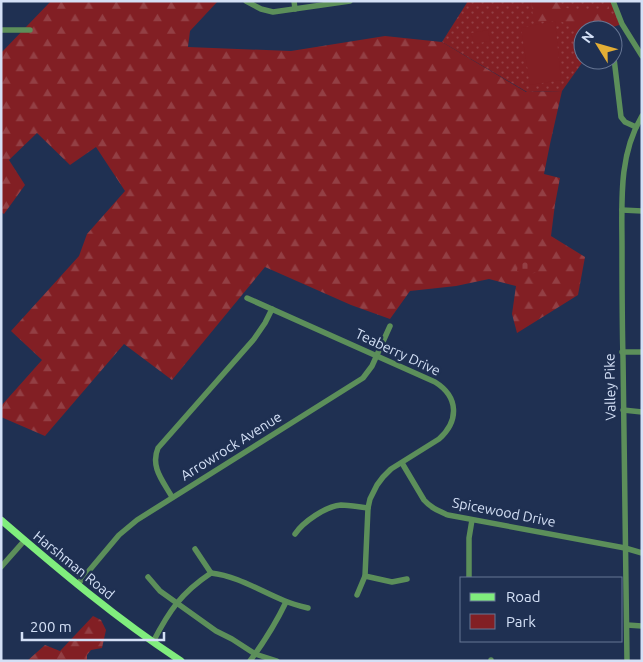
<svg xmlns="http://www.w3.org/2000/svg" width="643" height="662" font-family="Ubuntu,sans-serif">
	<style>
		.green { fill: url(#green-dots) }
		.forest { fill: url(#forest-firs) }
		.cemetery { fill: url(#cemetery-stones) }
		.pitch { fill: #821f24 }
		.lines { fill: none; stroke-linecap: round; stroke-linejoin: round }
		.minor { stroke: #5c8f5a; stroke-width: 5.5 }
		.major { stroke: #80ed7d; stroke-width: 7 }
		.labels { text-anchor: middle; dominant-baseline: central; stroke-width: 5; stroke-linejoin: round; paint-order: stroke }
		.street-label { font-size: 14px; fill: #d4e0f6; stroke: #1f3052 }
	</style>
	<defs>
		<pattern id="green-dots" width="8" height="8" patternUnits="userSpaceOnUse" patternTransform="scale(1.25)"><rect width="8" height="8" fill="#821f24"/><path d="M2 2h.1M6 6h.1" fill="none" stroke="#933f44" stroke-width="1.8" stroke-linecap="round"/></pattern>
		<pattern id="forest-firs" width="22" height="20" patternUnits="userSpaceOnUse" patternTransform="scale(1.25)"><rect width="22" height="20" fill="#821f24"/><path d="M5 1l3.5 6h-7zM16 11l3.5 6h-7z" fill="#933f44"/></pattern>
		<pattern id="cemetery-stones" width="16" height="16" patternUnits="userSpaceOnUse" patternTransform="scale(1.25)"><rect width="16" height="16" fill="#821f24"/><path d="M2 7V4a2 2 0 0 1 4 0v3zM10 15v-3a2 2 0 0 1 4 0v3z" fill="#933f44"/></pattern>
	</defs>
	<rect width="100%" height="100%" fill="#1f3052"/>
	<!-- green -->
	<polygon class="green" points="468,1 613,1 622,24 604,30 583,30 584,60 562,91 527,92 442,42"/>
	<!-- forest -->
	<g class="forest">
		<polygon points="51,1 218,1 190,31 188,47 291,51 385,36 442,42 526,92 562,91 550,144 544,174 560,178 555,204 551,236 585,257 578,295 517,333 512,314 516,286 489,279 456,286 410,291 390,319 351,305 265,267 172,380 124,344 45,436 1,417 1,406 42,360 11,331 79,256 87,234 125,191 96,147 70,165 37,133 9,160 25,185 4,214 1,212 1,53"/>
		<polygon points="531,1 556,1 566,8 581,11 593,10 608,6 616,24 604,27 602,30 583,30 583,32 556,19 534,23"/>
		<polygon points="93,616 101,620 106,630 102,648 91,650 87,655 87,661 27,661 45,645 60,651"/>
	</g>
	<!-- cemetery -->
	<polygon class="cemetery" points="519,260 528,262 537,266 536,272 529,275 517,271"/>
	<!-- pitch -->
	<g class="pitch">
		<polygon points="555,21 561,80 530,85 521,28"/>
		<polygon points="488,30 490,41 474,44 471,33"/>
	</g>
	<g class="lines">
		<!-- minor -->
		<g class="minor">
			<polyline points="246,1 261,9 273,12 350,1"/>
			<polyline points="294,1 295,9"/>
			<polyline points="613,1 622,24 642,56"/>
			<polyline points="1,30 30,30"/>
			<polyline points="613,50 621,117 625,122 636,127"/>
			<polyline points="622,210 642,211"/>
			<path d="M247,298L435,382C459,397 459,421 439,439L391,469L383,477L377,485L370,499L368,508L365,576L357,595"/>
			<polyline points="622,352 642,352"/>
			<polyline points="623,410 642,412"/>
			<path d="M402,463L424,500C431,508 439,511 448,515L625,548L642,553"/>
			<path d="M172,497C163,481 150,467 158,448L254,339L265,323L272,309"/>
			<path d="M295,534C303,522 326,506 341,505C349,505 359,507 368,508"/>
			<path d="M195,549L211,573C238,576 260,591 285,601C292,604 300,606 308,608"/>
			<polyline points="1,567 24,541"/>
			<polyline points="365,576 392,582 407,579"/>
			<polyline points="148,577 160,591 216,631 232,639 255,654 277,661"/>
			<polyline points="469,578 469,538 472,520"/>
			<polyline points="77,585 119,535 137,520 363,378 372,366 390,326"/>
			<polyline points="627,625 642,626"/>
			<path d="M153,642C169,611 181,593 211,573"/>
			<path d="M250,661C264,642 276,623 286,602"/>
			<polyline points="491,661 491,660"/>
			<path d="M627,661C626,560 624,459 623,358C622,322 622,285 622,248C622,203 618,156 642,116"/>
		</g>
		<!-- major -->
		<path class="major" d="M1,520C59,570 117,619 181,661"/>
	</g>
	<g class="labels">
		<!-- street labels -->
		<g class="street-label">
			<text transform="translate(398 352) rotate(25)">Teaberry Drive</text>
			<text transform="translate(610 387) rotate(-91)">Valley Pike</text>
			<text transform="translate(231 446) rotate(-32)">Arrowrock Avenue</text>
			<text transform="translate(504 512) rotate(11)">Spicewood Drive</text>
			<text transform="translate(74 565) rotate(39)">Harshman Road</text>
		</g>
	</g>
	<!-- border -->
	<rect width="643" height="662" fill="none" stroke="#d4e0f6" stroke-width="5"/>
	<!-- legend -->
	<rect x="460" y="577" width="162" height="65" fill="#1f3052" stroke="#677694"/>
	<rect x="470" y="593" width="25" height="8" fill="#80ed7d" stroke="#677694"/>
	<text x="506" y="602" font-size="15" fill="#d4e0f6">Road</text>
	<rect x="470" y="614" width="25" height="15" fill="#821f24" stroke="#677694"/>
	<text x="506" y="627" font-size="15" fill="#d4e0f6">Park</text>
	<!-- north arrow -->
	<g transform="translate(598 45) rotate(307)"><circle r="24" fill="#1f3052" stroke="#677694"/>
	<path d="M0-4L9 19L0 12L-9 19Z" fill="#e3ae35"/>
	<text y="-8" font-size="14" font-weight="bold" text-anchor="middle" fill="#d4e0f6">N</text>
	</g>
	<!-- scale -->
	<path d="M22 632v8h142v-8" fill="none" stroke="#d4e0f6" stroke-width="2.5"/>
	<text x="30" y="632" font-size="15" fill="#d4e0f6" stroke="#1f3052" stroke-width="4" paint-order="stroke">200 m</text>
</svg>
